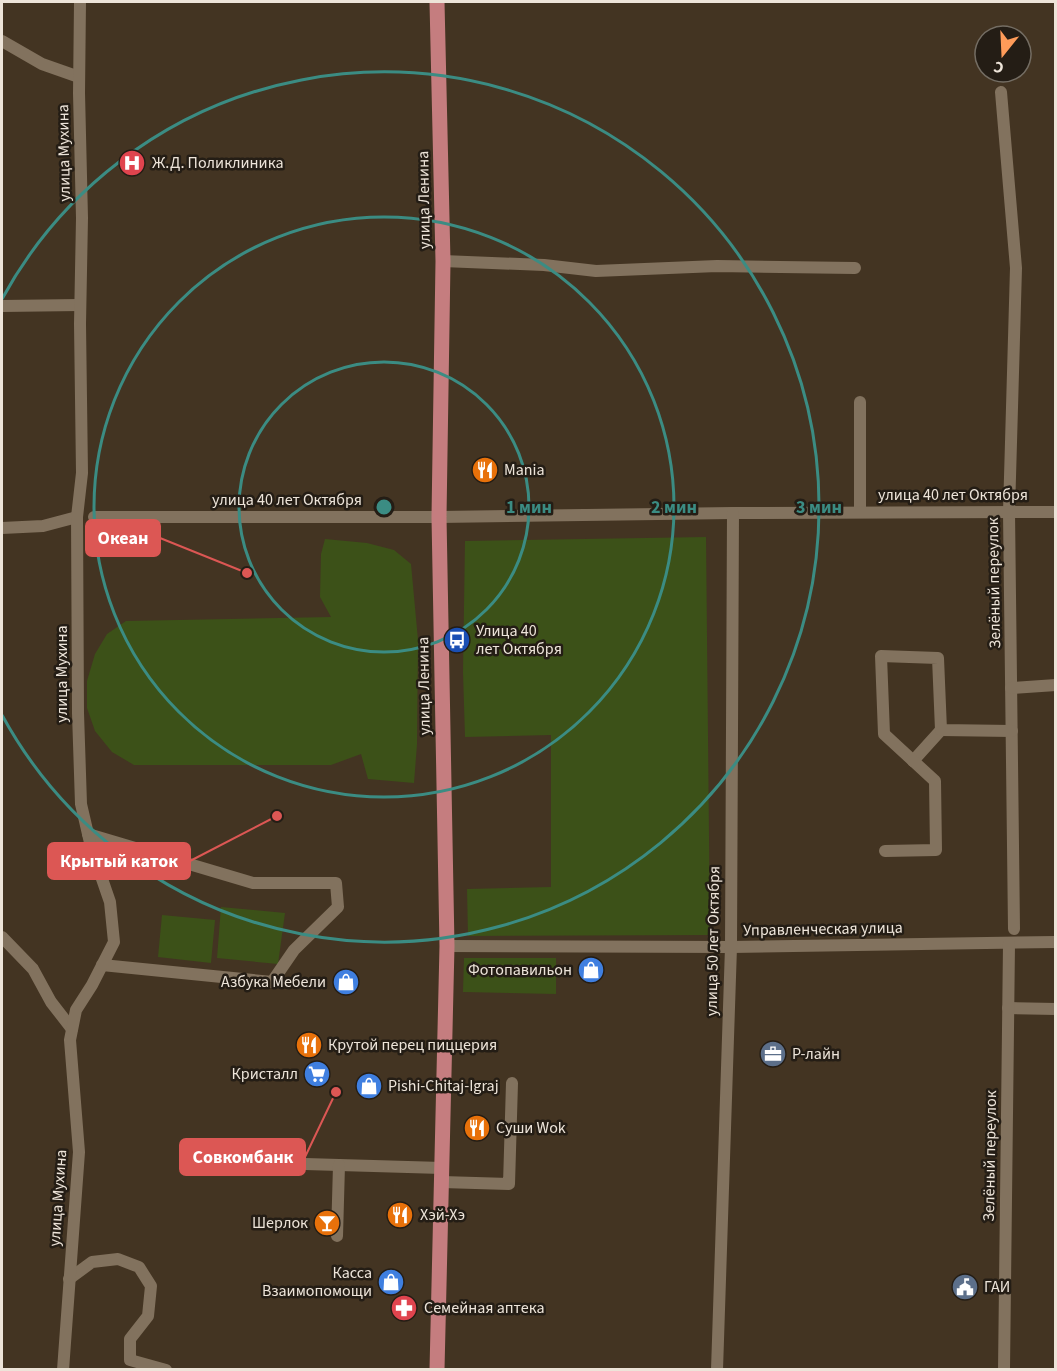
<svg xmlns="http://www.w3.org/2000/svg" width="1057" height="1371" font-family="'Source Sans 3',sans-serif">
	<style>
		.green { fill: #3c5118 }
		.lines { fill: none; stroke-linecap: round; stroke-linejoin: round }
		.minor { stroke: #82725e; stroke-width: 12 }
		.major { stroke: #c57d7f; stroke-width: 15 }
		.ring { fill: none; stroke: #3b8c83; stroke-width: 3 }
		.labels { text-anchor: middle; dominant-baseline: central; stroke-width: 5; stroke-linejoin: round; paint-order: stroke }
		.street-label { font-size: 16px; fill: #ede4d9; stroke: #241d15 }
		.poi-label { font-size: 16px; fill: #ede4d9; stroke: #241d15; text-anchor: start }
		.centre { fill: #3b8c83; stroke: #241d15; stroke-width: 3 }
		.ring-label { font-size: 18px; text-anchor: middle; font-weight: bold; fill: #3b8c83; stroke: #241d15; stroke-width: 5; stroke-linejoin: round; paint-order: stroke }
		.leader { fill: none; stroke: #dc5754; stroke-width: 2 }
		.callout-dot { fill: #dc5754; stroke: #241d15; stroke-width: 2 }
		.callout { fill: #dc5754; stroke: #dc5754; stroke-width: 2 }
		.callout-label { font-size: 18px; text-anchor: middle; font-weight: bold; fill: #fff }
	</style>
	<rect width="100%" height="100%" fill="#433422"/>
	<!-- green -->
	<g class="green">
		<polygon points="706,537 710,935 468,936 467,889 551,887 551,735 465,737 463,672 465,541"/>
		<polygon points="325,539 367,543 394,550 411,564 418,640 417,744 414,783 368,779 361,754 331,765 134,765 112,752 95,731 87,708 87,681 95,654 107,634 126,621 331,617 320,597 321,554"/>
		<polygon points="221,907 285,913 278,964 217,958"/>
		<polygon points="162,915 215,920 211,963 158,957"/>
		<polygon points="464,958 556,958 556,994 463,992"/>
	</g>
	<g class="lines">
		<!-- minor -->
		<g class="minor">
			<polyline points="2,41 42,64 79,77"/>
			<polyline points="1001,92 1016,268 1009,512 1014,929"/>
			<polyline points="443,261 544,265 596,271 717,266 855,268"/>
			<polyline points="2,306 80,305"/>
			<polyline points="860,512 860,402"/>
			<polyline points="94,517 439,517 733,513 1056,512"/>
			<polyline points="2,528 43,526 77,517"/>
			<polyline points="1011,688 1056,685"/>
			<polyline points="913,761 941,730"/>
			<polyline points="88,834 253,883 336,883 338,907 294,950 272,982 102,965"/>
			<polyline points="885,851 936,850 935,781 884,734 881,656 938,658 941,730 1012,731"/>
			<polyline points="2,937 33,969 51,1002 72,1029"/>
			<polyline points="447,946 731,947 1056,942"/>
			<polyline points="1008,1008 1056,1009"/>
			<polyline points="305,1164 442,1168"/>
			<polyline points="442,1182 509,1184 512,1083"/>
			<polyline points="337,1236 339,1165"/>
			<polyline points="69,1279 92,1262 118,1259 139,1267 151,1286 148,1316 130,1339 130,1360 166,1370"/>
			<polyline points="63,1370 79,1152 70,1040 76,1010 92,985 114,942 110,902 91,847 81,804 78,713 77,517 82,473 80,324 82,218 79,93 80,2"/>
			<polyline points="717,1370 731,947 733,513"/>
			<polyline points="1004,1370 1009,944"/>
		</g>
		<!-- major -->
		<polyline class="major" points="437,1370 447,946 439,517 443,261 437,2"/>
	</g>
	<!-- distance rings -->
	<g class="ring">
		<circle cx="384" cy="507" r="145"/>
		<circle cx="384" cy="507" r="290"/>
		<path d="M2 299A435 435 0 1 1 2 715"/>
	</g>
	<!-- icons -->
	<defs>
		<symbol id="hospital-disc" viewBox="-11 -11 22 22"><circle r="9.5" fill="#e0444e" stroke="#241d15"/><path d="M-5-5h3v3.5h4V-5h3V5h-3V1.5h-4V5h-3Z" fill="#fff"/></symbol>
		<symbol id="restaurant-disc" viewBox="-11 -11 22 22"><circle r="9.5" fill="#e8710a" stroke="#241d15"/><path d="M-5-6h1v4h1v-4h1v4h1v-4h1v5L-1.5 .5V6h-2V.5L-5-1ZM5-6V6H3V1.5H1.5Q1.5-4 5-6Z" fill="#fff"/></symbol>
		<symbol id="bus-disc" viewBox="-11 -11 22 22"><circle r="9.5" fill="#1a4fb4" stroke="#241d15"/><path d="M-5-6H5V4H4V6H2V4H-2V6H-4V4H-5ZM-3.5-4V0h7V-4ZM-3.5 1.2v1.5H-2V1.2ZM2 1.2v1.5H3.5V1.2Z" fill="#fff"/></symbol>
		<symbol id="shop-disc" viewBox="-11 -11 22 22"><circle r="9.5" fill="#3f7fe0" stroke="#241d15"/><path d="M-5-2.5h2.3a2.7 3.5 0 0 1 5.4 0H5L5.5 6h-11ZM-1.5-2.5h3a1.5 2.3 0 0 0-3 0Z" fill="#fff"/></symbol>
		<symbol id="office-disc" viewBox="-11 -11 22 22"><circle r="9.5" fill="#5c6f8a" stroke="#241d15"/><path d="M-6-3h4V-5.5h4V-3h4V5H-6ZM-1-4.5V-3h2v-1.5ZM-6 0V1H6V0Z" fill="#fff"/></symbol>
		<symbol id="supermarket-disc" viewBox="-11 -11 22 22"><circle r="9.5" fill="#3f7fe0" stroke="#241d15"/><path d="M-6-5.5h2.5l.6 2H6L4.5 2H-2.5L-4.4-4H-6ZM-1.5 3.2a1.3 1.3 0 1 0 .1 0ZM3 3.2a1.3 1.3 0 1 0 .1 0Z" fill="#fff"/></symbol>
		<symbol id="bar-disc" viewBox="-11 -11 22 22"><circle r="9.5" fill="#e8710a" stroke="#241d15"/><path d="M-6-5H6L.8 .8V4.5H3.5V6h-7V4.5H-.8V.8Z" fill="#fff"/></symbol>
		<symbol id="civic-disc" viewBox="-11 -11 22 22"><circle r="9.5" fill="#5c6f8a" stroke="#241d15"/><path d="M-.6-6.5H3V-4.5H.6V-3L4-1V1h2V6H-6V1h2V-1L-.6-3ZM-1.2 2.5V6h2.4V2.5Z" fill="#fff"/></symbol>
		<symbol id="pharmacy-disc" viewBox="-11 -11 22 22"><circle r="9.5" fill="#e0444e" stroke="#241d15"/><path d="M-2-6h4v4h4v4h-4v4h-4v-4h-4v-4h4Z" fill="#fff"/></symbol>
	</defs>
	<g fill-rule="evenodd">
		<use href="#hospital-disc" x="117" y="148" width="30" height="30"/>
		<use href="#restaurant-disc" x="470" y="455" width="30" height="30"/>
		<use href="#bus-disc" x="442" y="625" width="30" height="30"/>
		<use href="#shop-disc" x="576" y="955" width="30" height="30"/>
		<use href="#shop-disc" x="331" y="967" width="30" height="30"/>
		<use href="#restaurant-disc" x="294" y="1030" width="30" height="30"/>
		<use href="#office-disc" x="758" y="1039" width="30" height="30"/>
		<use href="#supermarket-disc" x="302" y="1059" width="30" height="30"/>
		<use href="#shop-disc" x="354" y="1071" width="30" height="30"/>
		<use href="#restaurant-disc" x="462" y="1113" width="30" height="30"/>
		<use href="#restaurant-disc" x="385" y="1200" width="30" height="30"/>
		<use href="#bar-disc" x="312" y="1208" width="30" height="30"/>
		<use href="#shop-disc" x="376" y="1267" width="30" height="30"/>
		<use href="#civic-disc" x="950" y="1272" width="30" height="30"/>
		<use href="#pharmacy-disc" x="389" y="1293" width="30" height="30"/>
	</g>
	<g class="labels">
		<!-- street labels -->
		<g class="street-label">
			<text transform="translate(64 153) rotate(-91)">улица Мухина</text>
			<text transform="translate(424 200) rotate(-91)">улица Ленина</text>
			<text x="953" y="495">улица 40 лет Октября</text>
			<text x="287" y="500">улица 40 лет Октября</text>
			<text transform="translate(994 583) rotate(-91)">Зелёный переулок</text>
			<text transform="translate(62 674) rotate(-90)">улица Мухина</text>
			<text transform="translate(424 686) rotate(-91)">улица Ленина</text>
			<text transform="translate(823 929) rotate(-1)">Управленческая улица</text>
			<text transform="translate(713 941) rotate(-89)">улица 50 лет Октября</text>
			<text transform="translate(990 1156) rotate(-89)">Зелёный переулок</text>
			<text transform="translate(58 1198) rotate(-86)">улица Мухина</text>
		</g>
		<!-- poi labels -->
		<g class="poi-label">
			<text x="152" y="163">Ж.Д. Поликлиника</text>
			<text x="504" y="470">Mania</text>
			<text x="476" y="631">Улица 40<tspan x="476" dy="18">лет Октября</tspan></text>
			<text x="572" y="970" text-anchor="end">Фотопавильон</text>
			<text x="326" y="982" text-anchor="end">Азбука Мебели</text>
			<text x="328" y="1045">Крутой перец пиццерия</text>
			<text x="792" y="1054">Р-лайн</text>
			<text x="298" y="1074" text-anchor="end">Кристалл</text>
			<text x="388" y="1086">Pishi-Chitaj-Igraj</text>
			<text x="496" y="1128">Суши Wok</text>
			<text x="420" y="1215">Хэй-Хэ</text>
			<text x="308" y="1223" text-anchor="end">Шерлок</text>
			<text x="372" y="1273" text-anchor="end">Касса<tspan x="372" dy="18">Взаимопомощи</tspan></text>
			<text x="984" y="1287">ГАИ</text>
			<text x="424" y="1308">Семейная аптека</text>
		</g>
	</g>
	<circle cx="384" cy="507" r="9" class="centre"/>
	<g class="ring-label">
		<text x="529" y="513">1 мин</text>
		<text x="674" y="513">2 мин</text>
		<text x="819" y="513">3 мин</text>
	</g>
	<!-- callouts -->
	<path class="leader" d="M247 573L160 538M277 816L190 861M336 1092L305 1157"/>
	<g class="callout-dot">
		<circle cx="247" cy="573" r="6"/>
		<circle cx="277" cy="816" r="6"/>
		<circle cx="336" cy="1092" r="6"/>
	</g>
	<g class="callout">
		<rect x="86" y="520" width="74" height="36" rx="6"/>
		<rect x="48" y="843" width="142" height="36" rx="6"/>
		<rect x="180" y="1139" width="125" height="36" rx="6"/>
	</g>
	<g class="callout-label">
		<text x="123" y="544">Океан</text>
		<text x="119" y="867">Крытый каток</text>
		<text x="243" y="1163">Совкомбанк</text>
	</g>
	<!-- border -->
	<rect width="1057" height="1371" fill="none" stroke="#ede4d9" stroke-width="6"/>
	<!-- north arrow -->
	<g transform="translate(1003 54) rotate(198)"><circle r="28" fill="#241d15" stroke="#746d63" stroke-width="1.5"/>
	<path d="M0-4.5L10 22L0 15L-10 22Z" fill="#fe9b59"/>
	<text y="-9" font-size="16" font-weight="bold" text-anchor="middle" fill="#ede4d9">С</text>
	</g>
</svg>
